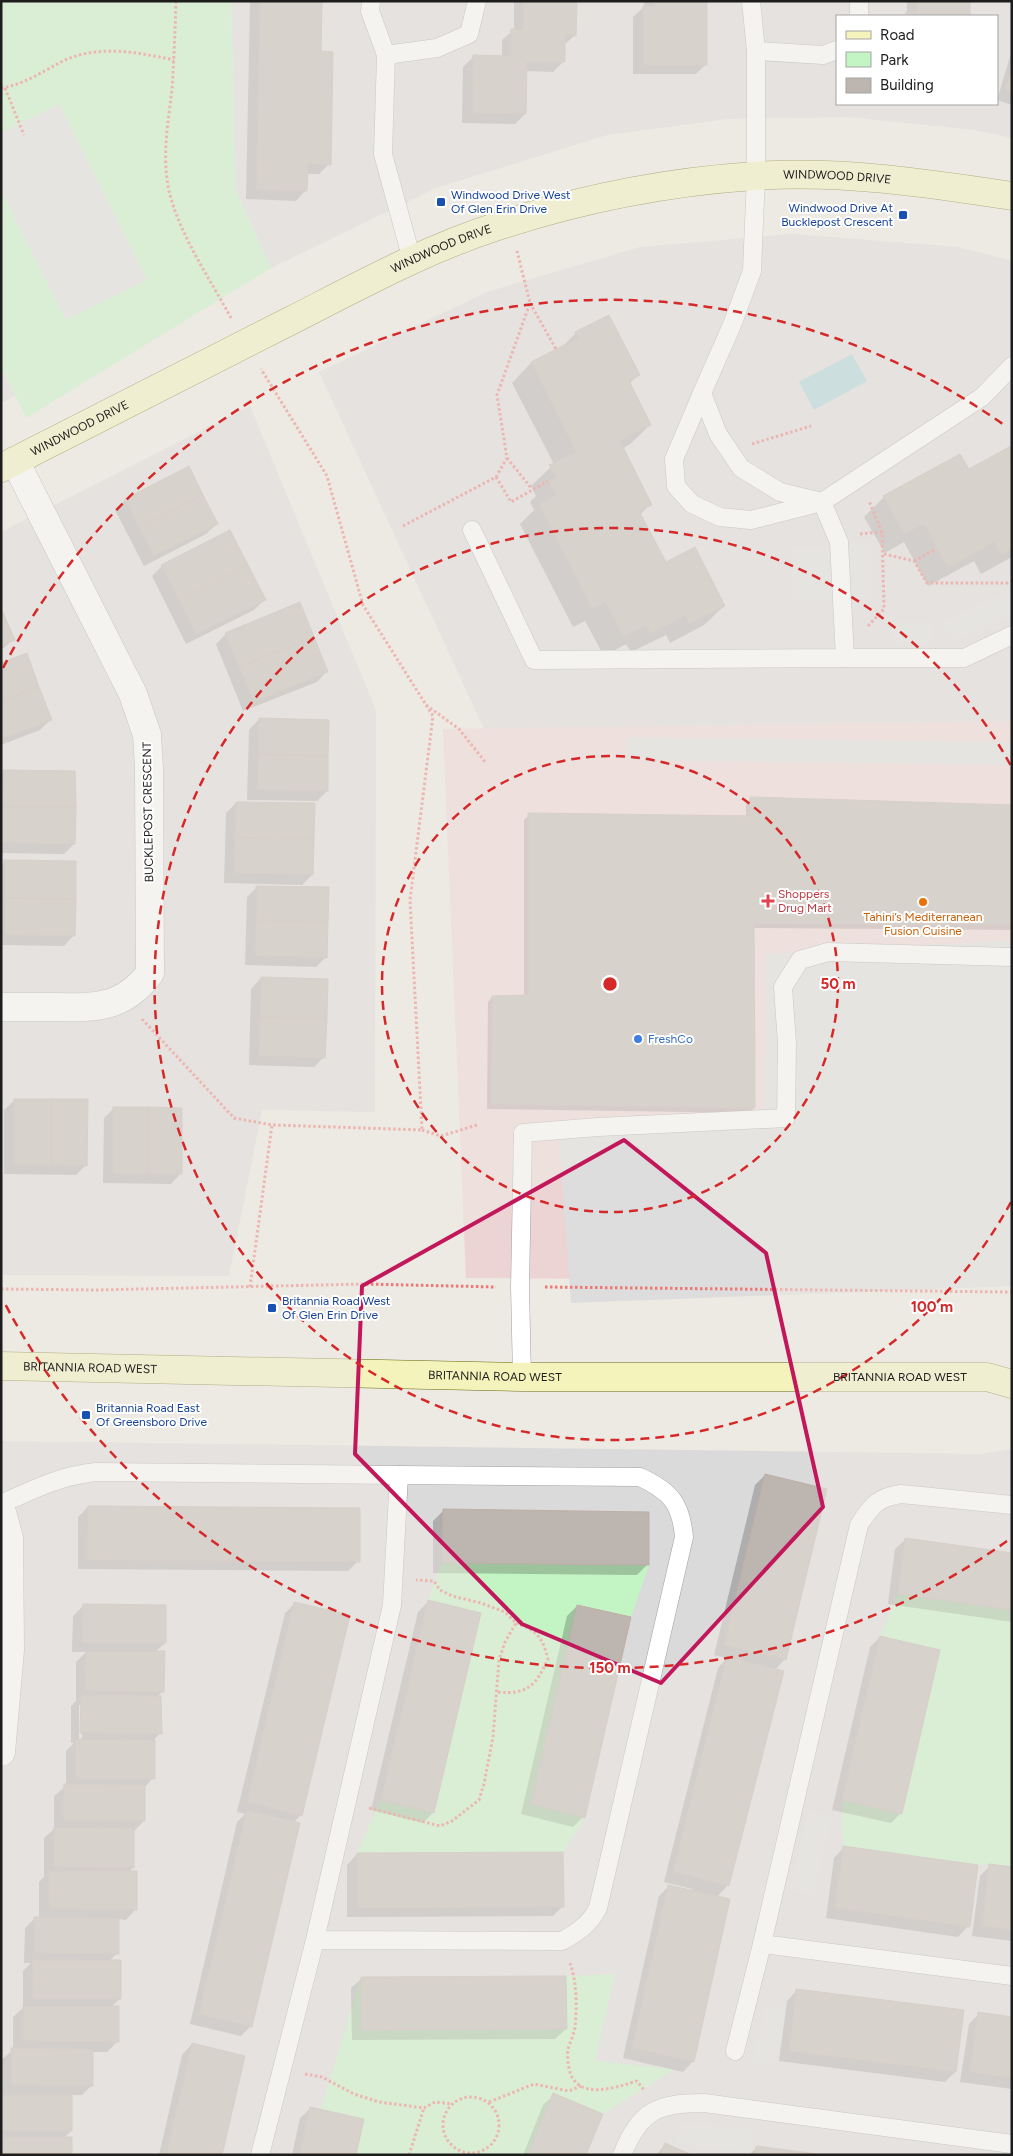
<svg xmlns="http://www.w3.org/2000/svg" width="1013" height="2156" font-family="Figtree,sans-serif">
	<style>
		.residential { fill: #dbdada; fill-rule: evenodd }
		.commercial { fill: #edd4d4 }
		.park { fill: #c3f4c4 }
		.parking { fill: #ddd }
		.water { fill: #a7d0d8 }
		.shadow { fill: #0003; fill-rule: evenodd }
		.building { fill: #bdb5b0; stroke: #beafa7 }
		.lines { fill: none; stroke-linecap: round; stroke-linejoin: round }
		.lane-casing { stroke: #a1a1a1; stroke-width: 19 }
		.street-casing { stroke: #a1a1a1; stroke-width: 29 }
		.secondary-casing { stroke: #666a0d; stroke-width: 29 }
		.path { stroke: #ee7873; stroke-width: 3; stroke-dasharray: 2.5 2.5; stroke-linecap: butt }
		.lane { stroke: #fff; stroke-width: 18 }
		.street { stroke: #fff; stroke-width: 28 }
		.secondary { stroke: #f4f3bb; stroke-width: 28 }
		.marked { fill: none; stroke: #c2185b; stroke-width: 4; stroke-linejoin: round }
		.ring { fill: none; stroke: #d62828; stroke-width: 2.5; stroke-dasharray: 9 6 }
		.transit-dot { fill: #1a4fb4; stroke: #fff; stroke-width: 2 }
		.health-dot { fill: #e0444e; stroke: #fff; stroke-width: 2 }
		.food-dot { fill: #e8710a; stroke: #fff; stroke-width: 2 }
		.shop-dot { fill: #3f7fe0; stroke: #fff; stroke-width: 2 }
		.labels { text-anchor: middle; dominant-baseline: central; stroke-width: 4; stroke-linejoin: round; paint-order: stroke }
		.street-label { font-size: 12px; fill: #1d1d1d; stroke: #fff }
		.transit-label { font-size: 12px; fill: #164399; stroke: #fff; text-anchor: start }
		.health-label { font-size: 12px; fill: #be3a42; stroke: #fff; text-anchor: start }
		.food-label { font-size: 12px; fill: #c56008; stroke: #fff }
		.shop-label { font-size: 12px; fill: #366cbe; stroke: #fff; text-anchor: start }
		.centre { fill: #d62828; stroke: #fff; stroke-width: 2.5 }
		.ring-label { font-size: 15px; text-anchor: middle; font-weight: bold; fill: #d62828; stroke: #fff; stroke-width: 4; stroke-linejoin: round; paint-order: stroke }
	</style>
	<rect width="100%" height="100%" fill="#ede9e3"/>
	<!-- residential -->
	<g class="residential">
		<path d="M231,1H1012V138L975,130L848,117L728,119L607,135L436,188L271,268L236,191ZM837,16H997V104H837Z"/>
		<polygon points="792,234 959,247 1012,261 1012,721 484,729 319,372 487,292 640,247"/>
		<polygon points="1,367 15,396 1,403"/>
		<polygon points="250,406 376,710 375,1112 262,1110 229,1276 1,1275 1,532"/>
		<polygon points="1,1441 982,1454 1012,1449 1012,2155 1,2155"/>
	</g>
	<!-- commercial -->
	<polygon class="commercial" points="1012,721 1012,1282 466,1278 443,729"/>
	<!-- park -->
	<g class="park">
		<polygon points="1,1 231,1 236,191 271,268 26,418 1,367"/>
		<polygon points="442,1563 649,1565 631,1617 577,1605 531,1804 585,1818 563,1852 357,1853 381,1800 434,1813 480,1613 428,1600"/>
		<polygon points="898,1594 1012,1610 1012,1867 989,1864 978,1865 843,1846 842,1800 902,1813 940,1650 880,1636"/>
		<polygon points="615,1974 595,2061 674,2069 603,2114 553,2094 528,2155 356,2155 364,2119 321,2109 361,1977 361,2030 567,2029 566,1976"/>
	</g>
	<!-- parking -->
	<g class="parking">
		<polygon points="59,104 147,280 66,320 1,191 1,133"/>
		<polygon points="823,542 872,542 872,599 792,599 792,549 823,549"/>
		<polygon points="1012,589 1012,615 953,643 943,623"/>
		<polygon points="891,622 931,622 932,643 892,644"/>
		<polygon points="627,737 1012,742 1012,765 627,760"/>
		<polygon points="1012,940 1012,1286 571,1303 558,1121 762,1129 766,954"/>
		<polygon points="809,1811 832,1816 813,1895 790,1889"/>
		<polygon points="766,2005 788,2010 774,2067 752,2061"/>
		<polygon points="679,2122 754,2129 752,2152 677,2145"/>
	</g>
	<!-- water -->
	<polygon class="water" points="852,354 867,381 814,410 799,382"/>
	<!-- shadow -->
	<g class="shadow">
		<polygon points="250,1 320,1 319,53 329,164 319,174 306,174 306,190 296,201 246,199"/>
		<polygon points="514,1 576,1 575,35 564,45 564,61 553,72 525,71 525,114 515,124 462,123 463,67 473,57 502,57 502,40 514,30"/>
		<polygon points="644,1 705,1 706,64 696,74 633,74 633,17 644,7"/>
		<polygon points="907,1 969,1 969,16 904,16 907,13"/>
		<polygon points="1012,50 1012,105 997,100"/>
		<polygon points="608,317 638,375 629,384 650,425 630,444 622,449 650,504 640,515 665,564 724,606 704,625 670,643 666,635 631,652 626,644 604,656 585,621 573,627 520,524 534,510 530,502 536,496 531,486 554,464 512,383 531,363 561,348 576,333"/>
		<polygon points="1011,448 1012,557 981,574 974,561 928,586 904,542 885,553 864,517 884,497 968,471"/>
		<polygon points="189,468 217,524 206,534 144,566 115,510 125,500"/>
		<polygon points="162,566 264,600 254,610 186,644 152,576"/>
		<polygon points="1,611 14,639 1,650"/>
		<polygon points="226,634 327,671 317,682 243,711 216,644"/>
		<polygon points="1,664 50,720 40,730 1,745"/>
		<polygon points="259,719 327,791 317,801 247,800 249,730"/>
		<polygon points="3,771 74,844 64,854 1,853 1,773"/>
		<polygon points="750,799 1012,806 1012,930 753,928 754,1108 749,1113 487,1109 488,1002 492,997 524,997 524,820 529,815 746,817 746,804"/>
		<polygon points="236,803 312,875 302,885 224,883 226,813"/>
		<polygon points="5,861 74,935 64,946 1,945 1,865"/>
		<polygon points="257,887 326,957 316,967 245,965 247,897"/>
		<polygon points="261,978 324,1057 314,1067 249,1065 251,989"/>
		<polygon points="15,1100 86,1165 76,1175 4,1174 4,1110"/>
		<polygon points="114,1108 181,1173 171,1184 103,1183 104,1118"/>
		<polygon points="765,1475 785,1659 775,1670 728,1885 717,1897 693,2061 683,2072 623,2058 659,1896 669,1886 692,1891 692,1889 664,1882 718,1668 727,1658 714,1655 755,1485"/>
		<polygon points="88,1507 358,1561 348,1571 78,1569 78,1517"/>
		<polygon points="443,1511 648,1564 637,1575 433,1573 433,1521"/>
		<polygon points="906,1539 1012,1554 1012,1622 888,1604 895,1549"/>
		<polygon points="428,1602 433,1813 423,1823 371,1810 418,1612"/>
		<polygon points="295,1603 301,1815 293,1823 251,2026 241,2036 190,2024 237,1822 245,1814 237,1812 285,1613"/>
		<path d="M83,1606L165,1643L155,1652L163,1691L157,1697L160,1733L154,1740L153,1778L144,1788V1821L134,1831L133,1867L128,1873L136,1909L126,1920L118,1919V1953L109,1961L120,1999L111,2007L117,2042L107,2052H92V2085L82,2095H71V2131L64,2138L1,2155V2060L13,2050V2017L23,2008V1971L31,1963H24L25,1928L35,1918H39V1882L44,1877V1838L54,1829V1796L66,1786V1751L74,1743H71V1706L76,1701V1662L86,1652H72L73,1616ZM79,1705H82V1740H79Z"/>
		<polygon points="577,1606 583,1817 573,1827 521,1814 567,1616"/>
		<polygon points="880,1637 901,1813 891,1823 832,1810 870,1647"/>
		<polygon points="844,1847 968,1926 958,1937 826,1918 834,1858"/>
		<polygon points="357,1854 563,1906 553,1916 347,1917 347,1865"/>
		<polygon points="990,1866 1012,1868 1012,1941 972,1936 980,1876"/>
		<polygon points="362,1978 566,2029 555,2039 352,2040 351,1988"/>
		<polygon points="797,1990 955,2072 945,2082 779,2061 787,2001"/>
		<polygon points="979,2014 1012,2018 1012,2089 960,2082 969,2024"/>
		<polygon points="192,2044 221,2155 159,2155 182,2055"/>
		<polygon points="554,2095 585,2155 523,2155 543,2105"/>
		<polygon points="311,2108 354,2155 292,2155 300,2118"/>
		<polygon points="665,2145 689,2155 656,2155"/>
		<polygon points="756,2148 815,2155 749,2155"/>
	</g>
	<!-- building -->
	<g class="building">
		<polygon points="260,1 322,1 321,51 333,52 331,165 308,164 307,191 256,190"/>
		<polygon points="523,1 577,1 576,36 565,35 565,62 527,62 526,114 472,113 473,55 511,56 511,29 523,29"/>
		<polygon points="654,1 707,1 707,65 643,65 643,6 654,6"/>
		<polygon points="917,1 970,1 970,16 906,16 906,12 916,13"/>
		<polygon points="1012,68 1012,92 1005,89"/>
		<polygon points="609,315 640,375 629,381 651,425 620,441 652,505 639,511 666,562 695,547 725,606 689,624 685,616 650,634 646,625 623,637 605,602 592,609 539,504 556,495 549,481 556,477 549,465 576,452 531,362 578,338 575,332"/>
		<polygon points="1011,446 1012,549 1001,555 994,542 948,568 924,524 904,534 883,496 960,454 969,469"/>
		<polygon points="189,466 203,495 139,528 125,499"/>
		<polygon points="203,495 218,524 154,556 139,528"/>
		<polygon points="230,530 248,565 179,600 161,565"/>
		<polygon points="248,565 266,600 196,634 179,600"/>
		<polygon points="300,602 314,637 239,667 225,633"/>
		<polygon points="1,608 15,640 1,646"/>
		<polygon points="314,637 328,672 254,702 239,667"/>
		<polygon points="27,653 39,687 1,701 1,663"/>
		<polygon points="39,687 52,720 1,739 1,701"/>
		<polygon points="259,718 329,720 328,756 258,754"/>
		<polygon points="258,754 328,756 328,791 257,790"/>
		<polygon points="3,770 75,771 76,807 2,807"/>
		<polygon points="750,797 1012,805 1012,925 754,924 755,1108 491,1105 492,996 528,995 528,813 750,816"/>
		<polygon points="236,802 315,803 314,839 235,838"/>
		<polygon points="2,807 76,807 75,844 2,843"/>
		<polygon points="235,838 314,839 313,875 234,873"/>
		<polygon points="4,860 76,861 76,899 4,898"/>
		<polygon points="256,886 329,887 328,922 256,920"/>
		<polygon points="4,898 76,899 75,936 4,935"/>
		<polygon points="256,920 328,922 327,958 255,956"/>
		<polygon points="261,977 328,979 327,1018 260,1017"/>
		<polygon points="260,1017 327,1018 325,1058 259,1056"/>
		<rect x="14" y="1099" width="37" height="66"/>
		<polygon points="51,1099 88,1099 87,1166 51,1165"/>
		<rect x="113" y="1107" width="35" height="67"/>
		<polygon points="148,1107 182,1108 182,1174 148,1174"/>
		<polygon points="765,1474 827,1489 786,1660 724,1645"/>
		<polygon points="88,1506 360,1508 360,1562 87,1560"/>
		<polygon points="443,1509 649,1512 649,1565 442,1563"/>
		<polygon points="905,1538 1012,1553 1012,1610 898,1594"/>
		<polygon points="428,1600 481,1613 434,1813 381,1800"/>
		<polygon points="294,1602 350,1615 302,1816 247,1802"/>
		<polygon points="83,1604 166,1605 166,1643 82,1643"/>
		<polygon points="577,1605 631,1617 585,1818 531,1804"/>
		<polygon points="880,1636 940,1650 902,1814 842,1800"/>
		<polygon points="86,1651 165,1651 164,1692 85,1691"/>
		<polygon points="727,1656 784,1671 729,1886 673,1872"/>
		<polygon points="81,1695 161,1696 162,1734 80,1733"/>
		<polygon points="75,1739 155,1740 155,1779 75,1779"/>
		<polygon points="64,1784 145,1785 145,1821 63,1821"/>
		<polygon points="247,1810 300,1823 252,2027 199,2014"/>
		<polygon points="54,1827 134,1828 134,1868 54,1867"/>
		<polygon points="843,1846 978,1865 970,1927 835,1908"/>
		<polygon points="563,1852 564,1907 357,1908 357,1853"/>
		<polygon points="989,1864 1012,1867 1012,1930 982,1926"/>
		<polygon points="48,1871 137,1871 137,1910 49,1909"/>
		<polygon points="668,1885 730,1899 694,2062 632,2048"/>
		<polygon points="34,1917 119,1918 119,1954 34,1953"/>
		<polygon points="32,1960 121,1960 121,1999 33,1999"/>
		<polygon points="566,1976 567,2029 361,2030 361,1977"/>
		<polygon points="796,1989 964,2010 956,2072 789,2051"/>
		<polygon points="23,2006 119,2006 119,2042 23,2041"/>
		<polygon points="978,2012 1012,2017 1012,2078 970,2072"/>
		<polygon points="192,2043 245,2056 222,2155 166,2155"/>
		<polygon points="11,2048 93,2049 93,2086 11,2085"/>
		<polygon points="553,2093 603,2114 586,2155 528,2155"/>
		<rect x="1" y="2095" width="71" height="36"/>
		<polygon points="310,2107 364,2119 356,2155 299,2155"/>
		<rect x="1" y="2137" width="71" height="18"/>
		<polygon points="665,2143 692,2155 660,2155"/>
		<polygon points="756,2146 825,2155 755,2155"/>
	</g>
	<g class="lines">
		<defs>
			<g id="lane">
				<polyline points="371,1 370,11 386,55 383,154 412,260"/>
				<polyline points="751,1 756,51 756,176 752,271 732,325 702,393 718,434 741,468 780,492 822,502 982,397 1012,366"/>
				<polyline points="859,16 859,1"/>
				<polyline points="756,51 823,55 837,50"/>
				<polyline points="386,55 437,48 469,34 477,1"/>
				<polyline points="472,530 534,660 845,658 839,542 822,502 751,520 720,517 692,504 676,486 674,459 702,393"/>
				<polyline points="845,658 964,658 1012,635"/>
				<polyline points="522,1377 520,1287 523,1133 598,1127 786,1118 787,1044 783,987 800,960 828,952 1012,957"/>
				<path d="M1,1504C34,1489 59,1476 96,1472L399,1475"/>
				<path d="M1012,1505L901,1494C878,1497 871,1506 859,1525L762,1944L1012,1976"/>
				<polyline points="735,2051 762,1944"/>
				<path d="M260,2155L315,1940L392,1605L399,1475L640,1477C670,1491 681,1503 684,1537L598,1908C590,1924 578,1932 562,1941L315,1940"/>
				<path d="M622,2155C640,2110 658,2103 704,2103L1012,2144"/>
			</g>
			<g id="street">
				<path d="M1,1007C20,1007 38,1007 56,1007C96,1008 124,1008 150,973L149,768L147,735L133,694L15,461"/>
				<polyline points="1,1509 9,1538 10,1650 1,1752"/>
			</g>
			<g id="secondary">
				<path id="s1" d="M1,468C98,419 194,370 290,321C357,287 424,250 495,227C579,199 666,182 754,176C840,170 927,183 1012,196"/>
				<path id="s2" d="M1,1366L522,1377H987L1012,1384"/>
			</g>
		</defs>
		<!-- lane casing -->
		<use href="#lane" class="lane-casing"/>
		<!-- street casing -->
		<use href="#street" class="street-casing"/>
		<!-- secondary casing -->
		<use href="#secondary" class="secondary-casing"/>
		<!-- path -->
		<g class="path">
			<path d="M176,1C175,31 174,60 172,89C168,124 161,160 170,195C182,239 210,279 231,318"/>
			<path d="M1,88C23,85 42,72 61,62C97,44 136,52 174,60"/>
			<polyline points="5,88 24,135"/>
			<polyline points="530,303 556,349"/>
			<polyline points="752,444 811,426"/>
			<polyline points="507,458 532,489"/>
			<polyline points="496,477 511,502 548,481"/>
			<polyline points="403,526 496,477 507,458 497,395 530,303 517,251"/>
			<polyline points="860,534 882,532"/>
			<polyline points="884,554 914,561 927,583 1007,583 1012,581"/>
			<polyline points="914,561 934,550"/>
			<polyline points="868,626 884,609 882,532 869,501"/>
			<polyline points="426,705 459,729 486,763"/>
			<polyline points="142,1019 234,1118 272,1125 422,1130 410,900 433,716 363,605 327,476 261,369"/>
			<polyline points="422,1130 441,1136 477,1125"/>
			<polyline points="250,1287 272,1125"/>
			<polyline points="545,1287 1012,1292"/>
			<polyline points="1,1289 97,1290 364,1284 496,1287"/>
			<path d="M498,1692C528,1695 536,1685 548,1659C542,1637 538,1631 516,1623"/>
			<polyline points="369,1808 440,1826 452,1821 479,1800 484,1784 493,1737 499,1660 505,1642 516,1623 505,1612 481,1603 452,1596 440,1590 434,1581 416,1580"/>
			<path d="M570,1963C577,1982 577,2008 575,2027C574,2035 570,2042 568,2049C567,2057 568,2065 570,2072C579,2101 617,2087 637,2081L644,2090"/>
			<polyline points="305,2074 322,2077 354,2094 379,2102 424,2108 435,2102 452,2104"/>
			<circle cx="471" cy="2125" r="28"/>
			<polyline points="489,2102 534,2084 569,2091 581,2086"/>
			<polyline points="409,2155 424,2108"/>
		</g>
		<!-- lane -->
		<use href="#lane" class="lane"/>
		<!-- street -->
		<use href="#street" class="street"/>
		<!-- secondary -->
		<use href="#secondary" class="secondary"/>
	</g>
	<!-- marked area -->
	<path d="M0 0H1013V2156H0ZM624,1140L766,1253L823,1507L661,1683L522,1624L355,1454L362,1286Z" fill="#ede9e3" fill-opacity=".55" fill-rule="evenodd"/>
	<path class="marked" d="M624,1140L766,1253L823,1507L661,1683L522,1624L355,1454L362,1286Z"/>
	<!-- distance rings -->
	<g class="ring">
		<circle cx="610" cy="984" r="228"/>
		<path d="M1011 1202A456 456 0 1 1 1011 766"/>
		<path d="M1007 1541A684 684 0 0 1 3 1300M3 668A684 684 0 0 1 1007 427"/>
	</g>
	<!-- markers -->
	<g class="transit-dot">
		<rect x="436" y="197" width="10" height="10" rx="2.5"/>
		<rect x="898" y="210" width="10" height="10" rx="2.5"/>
		<rect x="267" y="1303" width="10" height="10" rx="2.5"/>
		<rect x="81" y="1410" width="10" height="10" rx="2.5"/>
	</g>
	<path class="health-dot" d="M765.5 893.5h5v5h5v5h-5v5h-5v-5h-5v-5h5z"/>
	<circle class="food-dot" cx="923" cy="902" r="5"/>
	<circle class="shop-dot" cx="638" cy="1039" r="5"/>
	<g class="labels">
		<!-- street labels -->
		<g class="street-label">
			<text stroke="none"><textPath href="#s1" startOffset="898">WINDWOOD DRIVE</textPath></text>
			<text stroke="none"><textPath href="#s1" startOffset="492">WINDWOOD DRIVE</textPath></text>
			<text stroke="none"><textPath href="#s1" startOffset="88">WINDWOOD DRIVE</textPath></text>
			<text transform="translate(148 812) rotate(-91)">BUCKLEPOST CRESCENT</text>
			<text stroke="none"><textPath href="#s2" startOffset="89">BRITANNIA ROAD WEST</textPath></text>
			<text stroke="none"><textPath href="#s2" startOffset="494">BRITANNIA ROAD WEST</textPath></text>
			<text stroke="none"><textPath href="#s2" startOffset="899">BRITANNIA ROAD WEST</textPath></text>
		</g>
		<!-- transit labels -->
		<g class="transit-label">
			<text x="451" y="195">Windwood Drive West<tspan x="451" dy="14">Of Glen Erin Drive</tspan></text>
			<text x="893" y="208" text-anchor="end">Windwood Drive At<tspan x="893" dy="14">Bucklepost Crescent</tspan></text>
			<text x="282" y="1301">Britannia Road West<tspan x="282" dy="14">Of Glen Erin Drive</tspan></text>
			<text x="96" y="1408">Britannia Road East<tspan x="96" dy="14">Of Greensboro Drive</tspan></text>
		</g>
		<!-- health labels -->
		<g class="health-label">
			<text x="778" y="894">Shoppers<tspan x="778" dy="14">Drug Mart</tspan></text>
		</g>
		<!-- food labels -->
		<g class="food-label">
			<text x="923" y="917">Tahini’s Mediterranean<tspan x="923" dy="14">Fusion Cuisine</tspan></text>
		</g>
		<!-- shop labels -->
		<g class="shop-label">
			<text x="648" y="1039">FreshCo</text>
		</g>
	</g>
	<circle cx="610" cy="984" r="8" class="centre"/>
	<g class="ring-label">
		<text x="838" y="989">50 m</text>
		<text x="932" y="1312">100 m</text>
		<text x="610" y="1673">150 m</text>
	</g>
	<!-- border -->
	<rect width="1013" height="2156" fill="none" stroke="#1d1d1d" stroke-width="5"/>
	<!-- legend -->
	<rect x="836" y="15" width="162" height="90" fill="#ffffff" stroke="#a5a5a5"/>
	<rect x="846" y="31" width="25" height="8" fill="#f4f3bb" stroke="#a5a5a5"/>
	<text x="880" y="40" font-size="15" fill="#1d1d1d">Road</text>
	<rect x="846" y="52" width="25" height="15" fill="#c3f4c4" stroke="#a5a5a5"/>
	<text x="880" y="65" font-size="15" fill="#1d1d1d">Park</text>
	<rect x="846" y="78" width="25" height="15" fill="#bdb5b0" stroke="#a5a5a5"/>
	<text x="880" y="90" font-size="15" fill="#1d1d1d">Building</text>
</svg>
